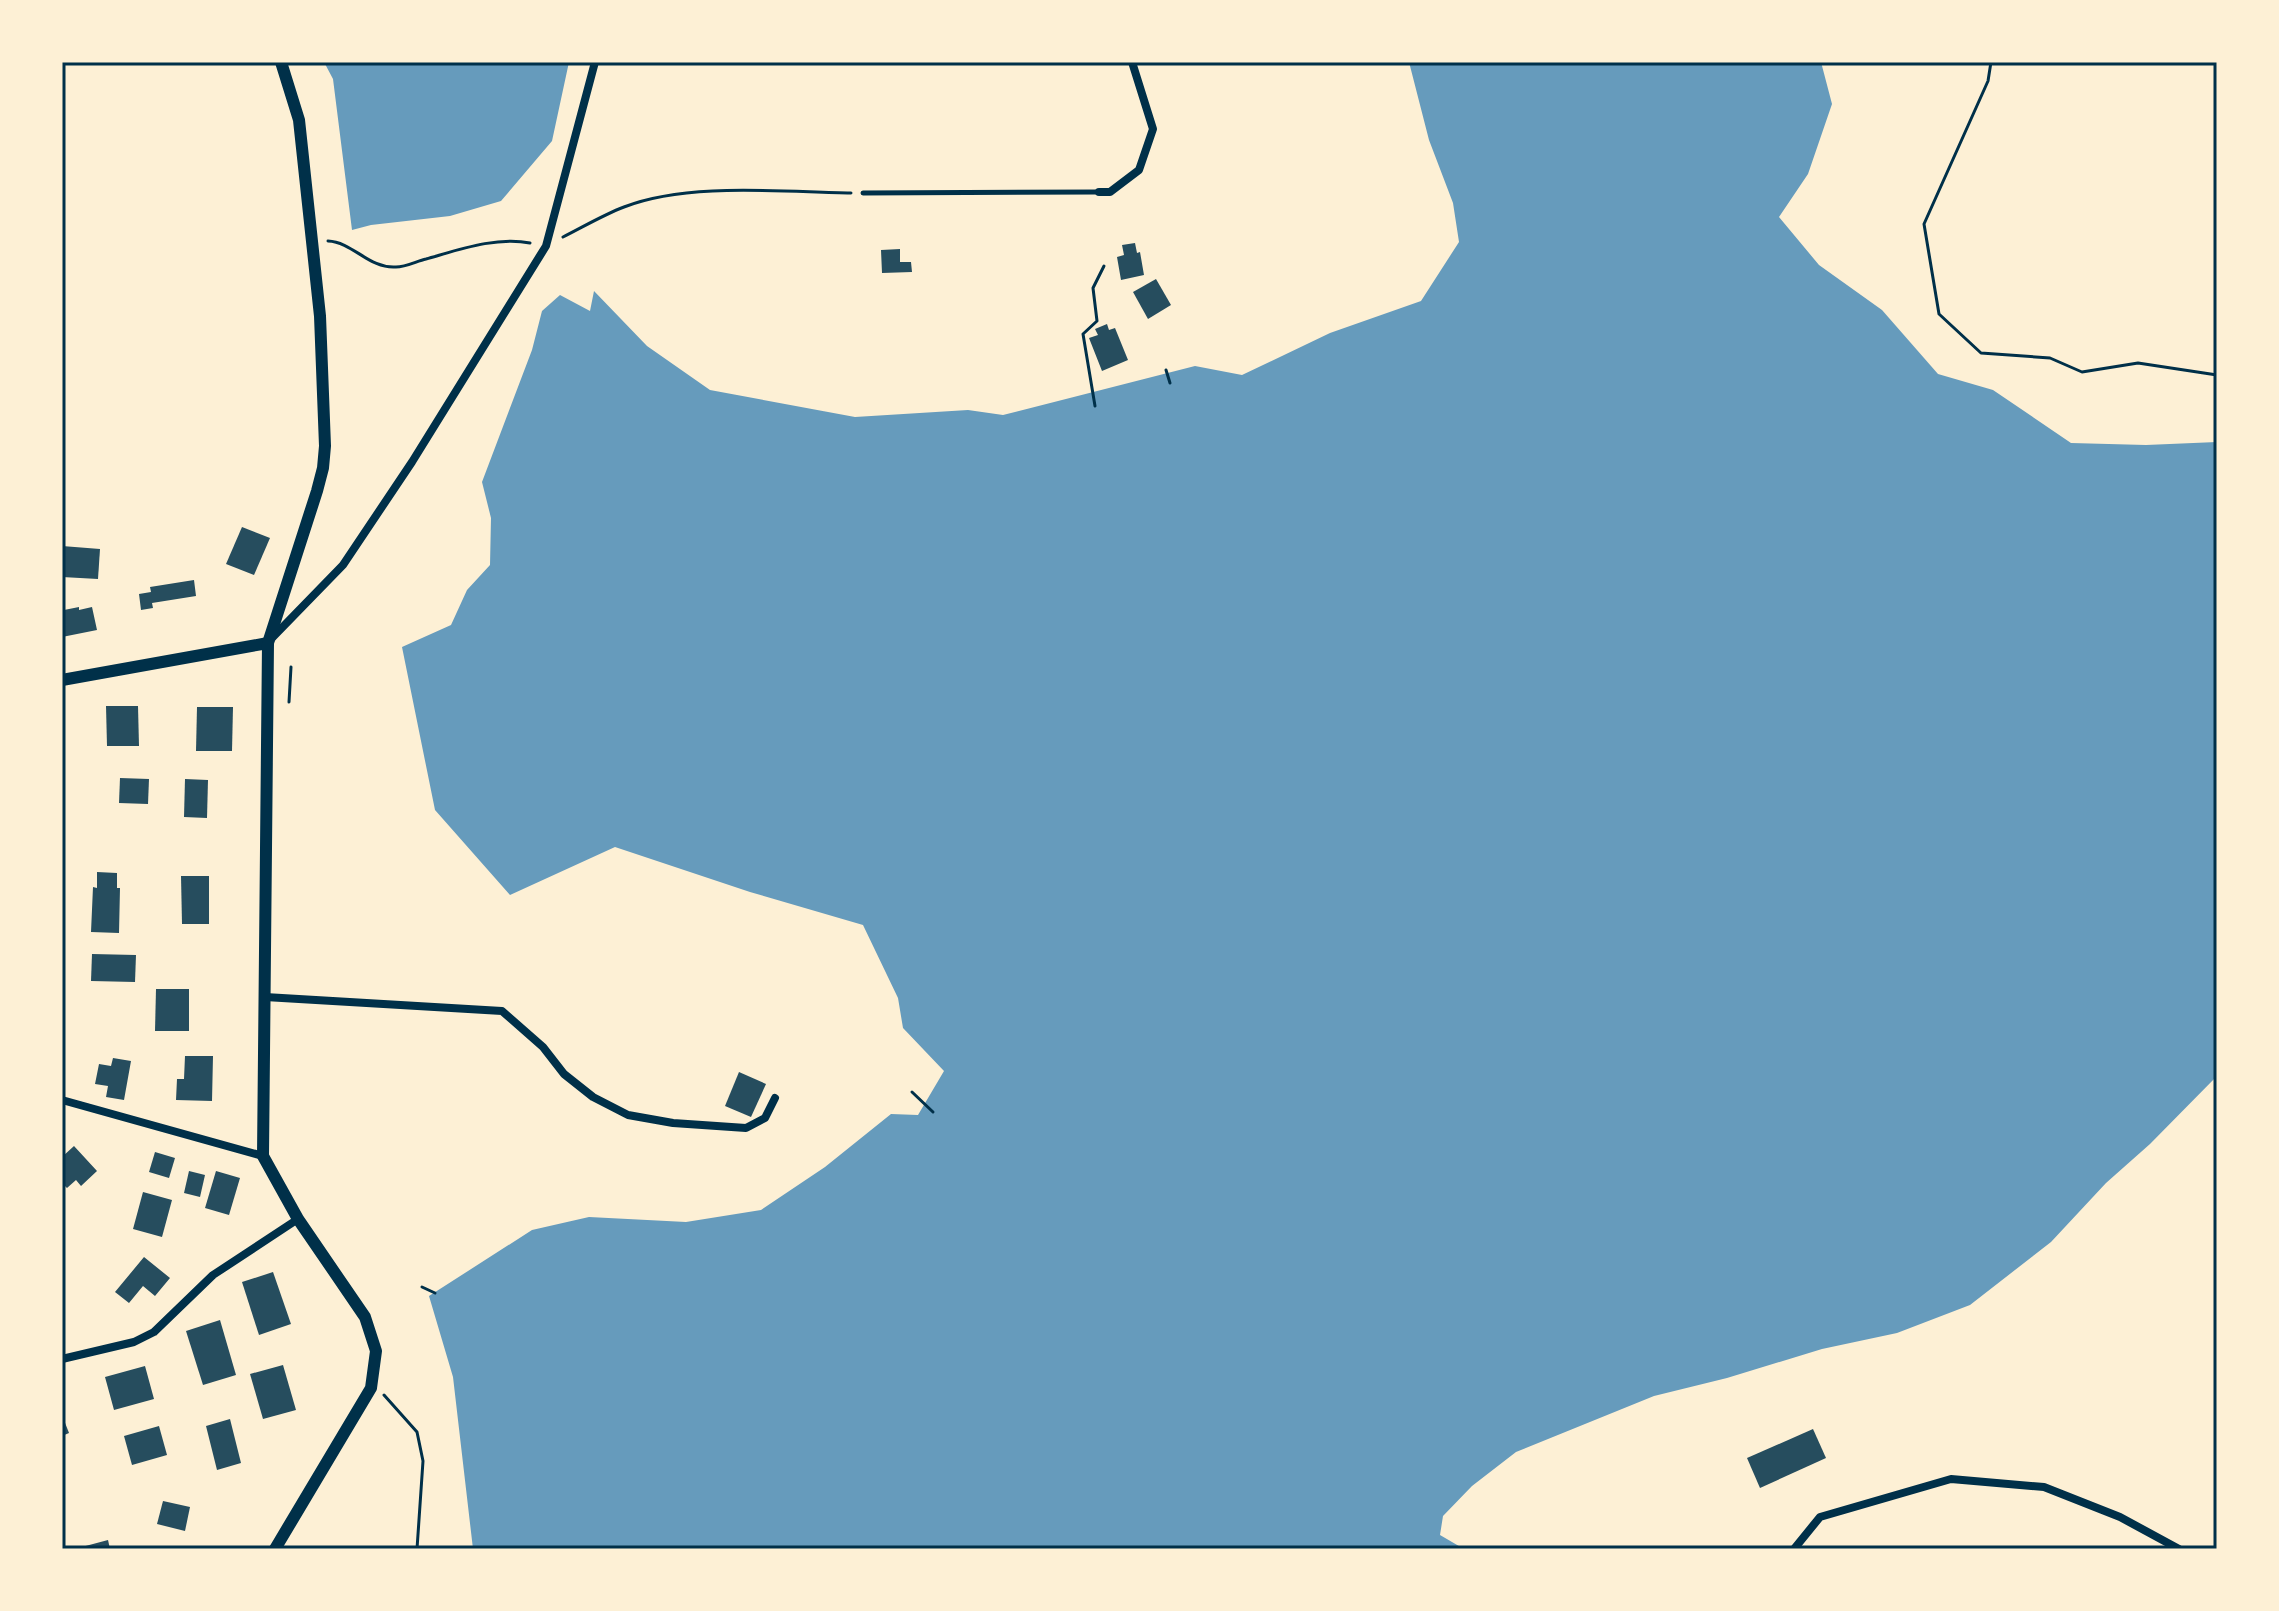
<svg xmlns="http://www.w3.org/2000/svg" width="2279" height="1611" font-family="'PT Sans',sans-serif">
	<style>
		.water { fill: #669bbc }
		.building { fill: #264d5e }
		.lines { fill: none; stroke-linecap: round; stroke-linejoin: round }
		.path { stroke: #003049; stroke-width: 3 }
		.service { stroke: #003049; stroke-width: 5 }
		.minor { stroke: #003049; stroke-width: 8 }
		.tertiary { stroke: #003049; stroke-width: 12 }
		.neatline { fill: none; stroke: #003049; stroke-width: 3 }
	</style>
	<rect width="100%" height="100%" fill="#fdf0d5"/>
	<!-- water -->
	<g class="water">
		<polygon points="324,62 569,62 552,141 501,201 450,216 371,225 352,230 333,79"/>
		<polygon points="1409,62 1821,62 1832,104 1808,174 1779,217 1819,265 1882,310 1938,374 1993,390 2071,443 2146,445 2217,442 2217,1076 2150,1144 2106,1183 2051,1242 1970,1305 1897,1333 1822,1349 1727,1378 1654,1396 1516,1452 1472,1486 1443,1516 1440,1535 1464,1549 473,1549 453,1377 429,1296 532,1230 589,1217 686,1222 761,1210 825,1167 891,1114 918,1115 944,1071 903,1028 898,998 863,925 750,892 615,847 510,895 435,810 402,647 451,625 467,590 490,565 491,518 482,482 532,350 542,311 560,295 590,311 594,291 647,346 710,390 855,417 968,410 1003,415 1195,366 1242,375 1330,333 1421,301 1459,242 1453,203 1429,140"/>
	</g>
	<!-- building -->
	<g class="building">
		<polygon points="1135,243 1137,253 1140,252 1144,275 1121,280 1117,257 1124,255 1122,245"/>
		<polygon points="900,249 900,262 911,262 912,272 882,273 881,250"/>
		<polygon points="1156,279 1171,305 1148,319 1133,292"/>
		<polygon points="1107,324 1109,330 1115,328 1128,360 1102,371 1089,338 1098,335 1095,329"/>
		<polygon points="242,527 270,538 254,575 226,564"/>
		<polygon points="62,546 100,549 98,579 62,577"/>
		<polygon points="194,580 196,596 152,603 153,608 141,610 139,594 151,592 150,587"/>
		<polygon points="79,607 79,610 92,607 97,630 62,637 64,610"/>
		<polygon points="106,706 138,706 139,746 107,746"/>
		<polygon points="197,707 233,707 232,751 196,751"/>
		<polygon points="120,778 149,779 148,804 119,803"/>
		<polygon points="185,779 208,780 207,818 184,817"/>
		<polygon points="97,872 117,873 117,888 120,888 119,933 91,932 93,887 97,888"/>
		<polygon points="181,876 209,876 209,924 182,924"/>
		<polygon points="92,954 136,955 135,982 91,981"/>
		<polygon points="156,989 189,989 189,1031 155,1031"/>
		<polygon points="185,1056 213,1056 212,1101 176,1100 177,1079 184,1079"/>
		<polygon points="113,1058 131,1061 124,1100 106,1097 108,1086 95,1084 99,1064 111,1066"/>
		<polygon points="739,1072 766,1084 751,1117 725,1106"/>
		<polygon points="74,1146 97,1171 81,1186 76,1180 67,1188 62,1183 62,1157"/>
		<polygon points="155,1152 175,1158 169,1178 149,1172"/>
		<polygon points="189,1171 205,1175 200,1197 184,1193"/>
		<polygon points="216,1171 240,1178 229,1215 205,1208"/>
		<polygon points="143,1192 172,1200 162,1237 133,1229"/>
		<polygon points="144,1257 170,1278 155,1296 143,1286 129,1303 115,1292"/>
		<polygon points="273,1272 291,1324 259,1335 242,1282"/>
		<polygon points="220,1320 236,1375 203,1385 186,1331"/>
		<polygon points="283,1365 296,1410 263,1419 250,1374"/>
		<polygon points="145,1366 154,1399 114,1410 105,1377"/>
		<polygon points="62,1415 69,1433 62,1436"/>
		<polygon points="230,1419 241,1463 217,1470 206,1426"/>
		<polygon points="159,1426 167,1455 132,1465 124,1436"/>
		<polygon points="1813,1429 1826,1458 1760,1488 1747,1458"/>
		<polygon points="163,1501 190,1507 185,1531 157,1524"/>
		<polygon points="108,1540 110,1549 78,1549 78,1548"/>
	</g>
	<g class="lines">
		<!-- path -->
		<g class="path">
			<polyline points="1991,62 1988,81 1924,224 1939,314 1981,353 2050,358 2082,372 2138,363 2217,375"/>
			<path d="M563,237C583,227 603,215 624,207C687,182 783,192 851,193"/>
			<path d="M328,241C353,242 369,269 396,267C406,267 417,261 426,259C458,250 497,236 530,243"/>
			<polyline points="1166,370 1170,383"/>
			<polyline points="1095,406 1083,334 1097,321 1093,288 1104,266"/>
			<polyline points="289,702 291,667"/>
			<polyline points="912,1092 933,1112"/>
			<polyline points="422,1287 435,1293"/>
			<polyline points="384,1395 417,1432 423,1461 417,1549"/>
		</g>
		<!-- service -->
		<polyline class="service" points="863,193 1098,192"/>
		<!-- minor -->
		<g class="minor">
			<polyline points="1099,192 1110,192 1139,170 1153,129 1132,62"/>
			<polyline points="271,639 343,565 412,462 546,246 595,62"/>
			<polyline points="265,997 502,1011 543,1047 564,1074 593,1097 628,1115 673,1123 746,1128 765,1118 775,1098"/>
			<polyline points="62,1100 263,1156"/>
			<polyline points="62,1359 134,1342 154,1332 213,1275 298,1219"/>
			<polyline points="1794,1549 1820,1517 1951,1479 2044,1487 2120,1517 2179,1549"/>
		</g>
		<!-- tertiary -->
		<g class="tertiary">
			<polyline points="62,680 268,643"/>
			<polyline points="275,1549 371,1388 376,1351 365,1317 298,1219 263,1156 268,643 317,491 323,468 325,446 320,316 299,120 281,62"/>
		</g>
	</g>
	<!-- border -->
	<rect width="2279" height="1611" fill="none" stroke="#fdf0d5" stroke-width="128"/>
	<rect x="64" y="64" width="2151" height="1483" class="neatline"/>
</svg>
